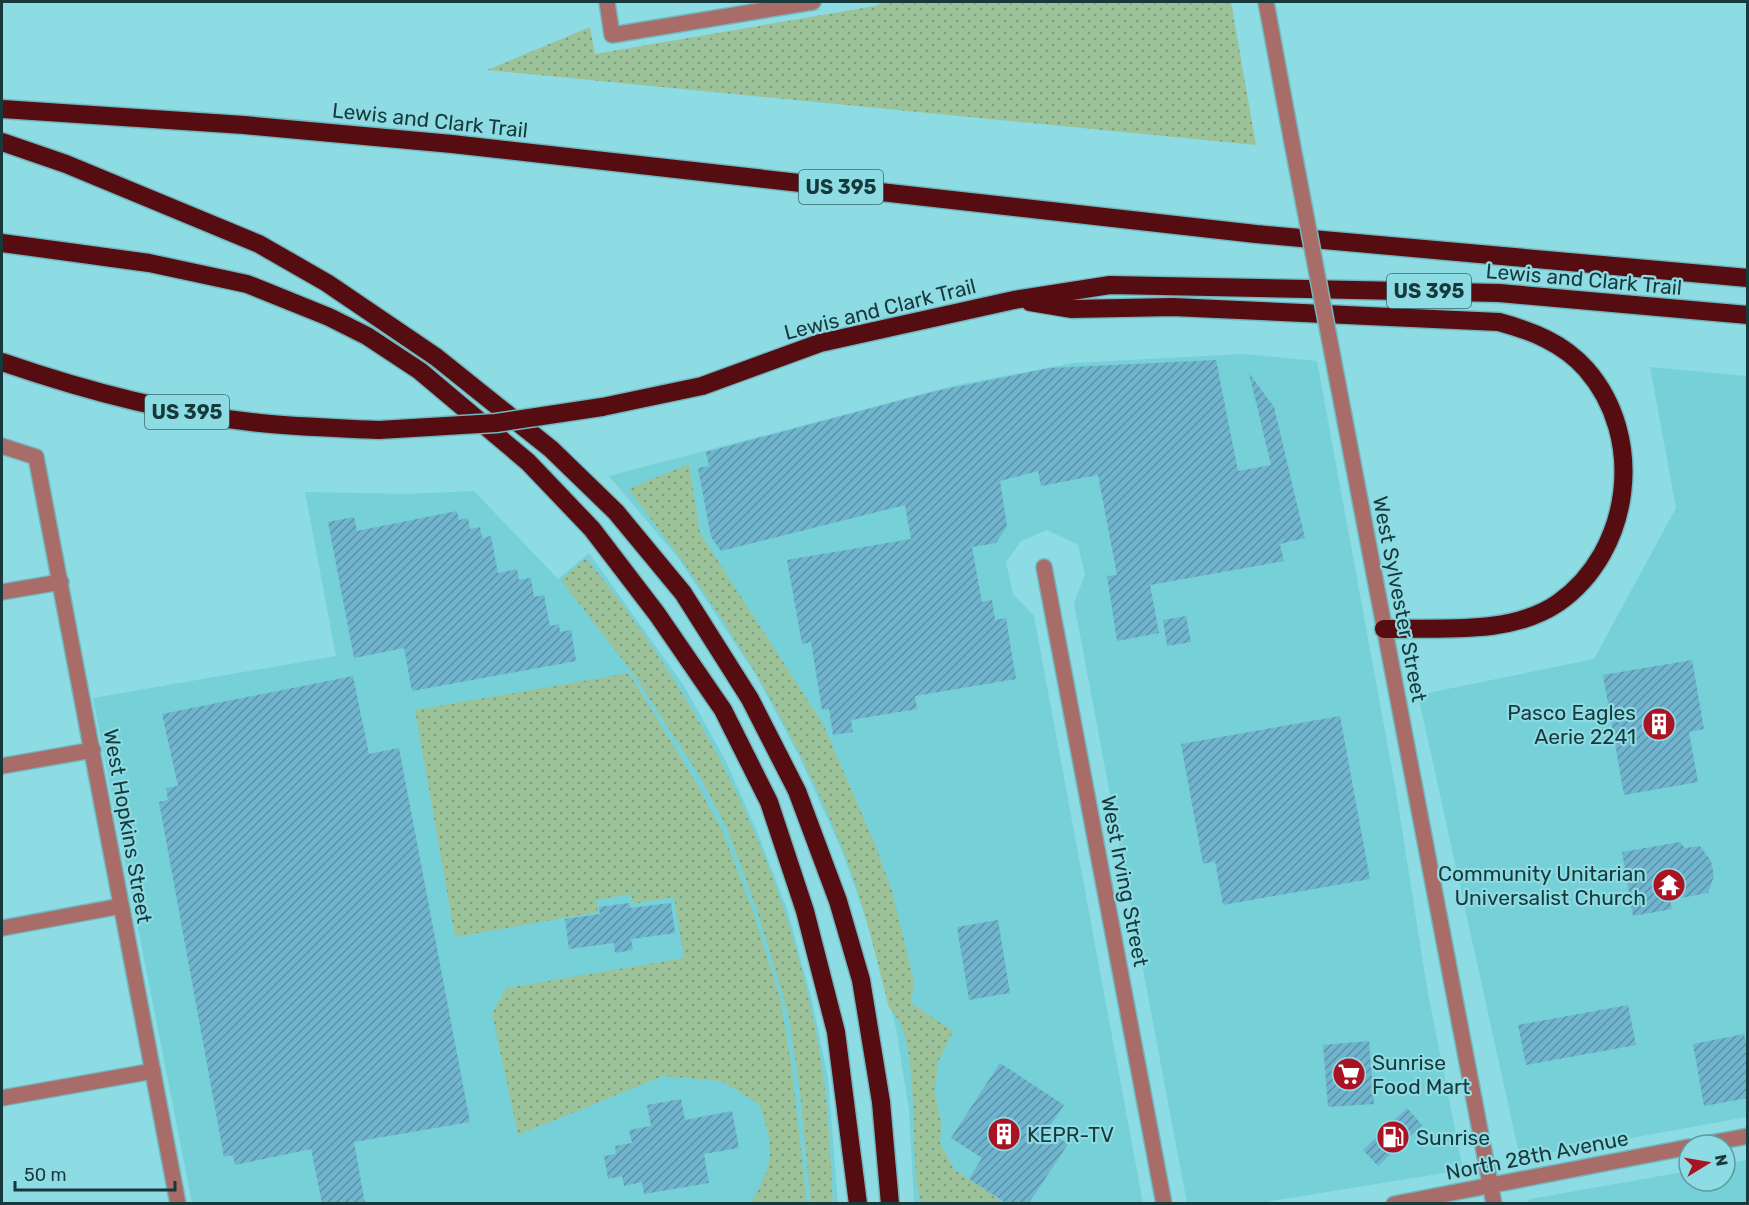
<svg xmlns="http://www.w3.org/2000/svg" width="1749" height="1205" font-family="Rubik,sans-serif">
	<style>
		.built { fill: #76d0d8 }
		.grass { fill: url(#grass-dots) }
		.building { fill: url(#building-hatch) }
		.lines { fill: none; stroke-linecap: round; stroke-linejoin: round }
		.minor-casing { stroke: #73b7be; stroke-width: 18 }
		.highway-casing { stroke: #73b7be; stroke-width: 21 }
		.minor { stroke: #a96d69; stroke-width: 15 }
		.highway { stroke: #550d11; stroke-width: 18 }
		.minor-bridge-casing { stroke: #73b7be; stroke-width: 18; stroke-linecap: butt }
		.highway-bridge-casing { stroke: #73b7be; stroke-width: 21; stroke-linecap: butt }
		.minor-bridge { stroke: #a96d69; stroke-width: 15 }
		.highway-bridge { stroke: #550d11; stroke-width: 18 }
		.labels { text-anchor: middle; dominant-baseline: central; stroke-width: 4.5; stroke-linejoin: round; paint-order: stroke }
		.shield { fill: #8ddbe3; stroke: #3b6a6e; stroke-width: 1.5 }
		.shield-label { font-size: 20px; font-weight: bold; fill: #18393c }
		.street-label { font-size: 21px; fill: #18393c; stroke: #8ddbe3 }
		.poi-label { font-size: 21px; fill: #18393c; stroke: #8ddbe3; text-anchor: start }
	</style>
	<defs>
		<pattern id="grass-dots" width="8" height="8" patternUnits="userSpaceOnUse" patternTransform="scale(1.5)"><rect width="8" height="8" fill="#9cc29a"/><path d="M2 2h.1M6 6h.1" fill="none" stroke="#7e9f7f" stroke-width="1.8" stroke-linecap="round"/></pattern>
		<pattern id="building-hatch" width="6" height="6" patternUnits="userSpaceOnUse" patternTransform="scale(1.5)"><rect width="6" height="6" fill="#70b4cd"/><path d="M-1 1l2-2M0 6l6-6M5 7l2-2" fill="none" stroke="#5b93a8"/></pattern>
	</defs>
	<rect width="100%" height="100%" fill="#8ddbe3"/>
	<!-- built -->
	<g class="built">
		<polygon points="1243,354 1317,361 1396,791 1427,988 1463,1170 1260,1203 1187,1203 1074,603 1085,574 1078,545 1047,530 1021,541 1006,562 1013,594 1034,616 1143,1203 914,1203 909,1110 896,1028 874,941 842,851 800,758 756,675 679,559 609,476 956,385 1073,363"/>
		<polygon points="1650,367 1747,376 1747,1117 1520,1158 1418,695 1594,659 1676,508"/>
		<polygon points="474,491 558,579 589,553 684,686 726,761 758,834 788,912 812,1001 828,1078 838,1203 192,1203 93,698 336,656 305,492 407,494"/>
		<polygon points="1747,1160 1747,1203 1527,1203 1530,1199 1689,1171 1689,1181 1725,1181 1725,1164"/>
	</g>
	<!-- grass -->
	<g class="grass">
		<polygon points="884,2 1231,2 1256,145 487,70 590,27 595,54 875,6"/>
		<path d="M689,464L700,533L823,724L874,842L892,891L905,944L914,983L911,1003L953,1031L938,1062L935,1093L941,1122L940,1143L954,1169L1004,1203H921C907,1159 924,1038 889,1008C875,953 862,896 840,843C787,712 715,600 628,489Z"/>
		<path d="M586,558C706,705 794,878 822,1068C829,1112 830,1158 833,1203H811L799,1084L788,1012L756,907L726,826L699,775L633,673L561,580Z"/>
		<path d="M629,673L695,781L722,830L752,909L780,998L791,1063L807,1203H751C775,1159 775,1152 759,1104L721,1081L663,1076L518,1135L492,1014L506,988L684,958L674,897L633,904L631,894L596,900L598,912L455,937L415,710Z"/>
	</g>
	<!-- building -->
	<g class="building">
		<polygon points="1216,360 1238,471 1271,465 1249,373 1274,407 1305,538 1280,544 1284,561 1150,585 1159,633 1117,641 1107,576 1117,575 1098,475 1041,486 1038,471 1000,481 1007,526 996,543 972,547 982,602 992,600 995,620 1006,618 1016,679 915,696 917,709 851,720 853,732 833,735 829,709 822,710 811,642 802,644 787,560 911,539 905,505 721,551 711,537 698,468 709,466 706,452 936,391 1050,368"/>
		<polygon points="457,511 459,520 468,518 470,529 480,527 482,538 491,536 498,573 517,569 519,580 531,578 534,597 544,595 550,626 559,624 560,632 571,630 576,661 412,691 404,648 354,658 328,522 354,517 357,531"/>
		<polygon points="1186,616 1191,642 1167,646 1163,620"/>
		<polygon points="1692,660 1704,729 1689,732 1698,782 1624,795 1603,675"/>
		<polygon points="353,676 369,754 399,748 470,1122 354,1142 365,1203 322,1203 311,1149 235,1165 233,1155 224,1157 159,802 168,800 166,788 178,786 162,714"/>
		<polygon points="1340,716 1370,879 1223,905 1215,861 1203,864 1181,744"/>
		<polygon points="1680,842 1685,848 1700,846 1711,861 1714,876 1708,893 1670,900 1672,909 1633,916 1622,852"/>
		<polygon points="629,903 630,908 671,903 675,933 631,939 633,950 615,953 614,943 569,949 565,919 600,914 599,907"/>
		<polygon points="998,920 1010,993 969,1000 957,927"/>
		<polygon points="1628,1005 1636,1045 1526,1065 1518,1025"/>
		<polygon points="1744,1034 1748,1053 1748,1098 1704,1106 1693,1044"/>
		<polygon points="1369,1041 1374,1104 1328,1107 1323,1045"/>
		<polygon points="1000,1063 1064,1105 1047,1130 1068,1144 1029,1203 1006,1203 969,1179 982,1158 951,1138"/>
		<polygon points="681,1099 685,1120 732,1111 739,1148 704,1154 709,1183 644,1194 642,1182 624,1186 622,1176 608,1179 604,1156 616,1154 615,1146 632,1143 629,1130 651,1126 647,1105"/>
		<polygon points="1407,1108 1422,1125 1378,1166 1363,1150"/>
	</g>
	<g class="lines">
		<defs>
			<g id="minor">
				<polyline points="607,2 612,35 813,2"/>
				<polyline points="1266,2 1291,137"/>
				<polyline points="1337,379 1494,1204"/>
				<polyline points="2,446 36,457 178,1204"/>
				<polyline points="1044,567 1164,1204"/>
				<polyline points="2,592 61,582"/>
				<polyline points="2,766 93,750"/>
				<polyline points="2,928 121,906"/>
				<polyline points="2,1098 153,1071"/>
				<polyline points="1700,1145 1748,1136"/>
				<polyline points="1394,1204 1689,1147"/>
			</g>
			<g id="highway">
				<polyline points="2,109 244,125 452,144 1256,234 1748,278"/>
				<polyline points="2,142 66,164 259,244 327,283 436,357 551,449 616,512 683,593 750,699 797,791 838,901 861,980 881,1102 890,1204"/>
				<polyline points="2,243 149,263 247,284 329,317 367,336 420,371 528,462 592,529 657,614 723,710 769,802 805,911 836,1032 858,1204"/>
				<path d="M1030,302L1072,309L1173,307L1499,322C1532,331 1563,343 1586,369C1646,437 1632,551 1558,603C1510,636 1439,627 1384,629"/>
				<path d="M2,362C86,391 171,414 260,423C299,427 339,428 379,430"/>
				<polyline points="602,407 702,386 820,343 1014,300 1110,285 1499,293 1748,315"/>
			</g>
		</defs>
		<!-- minor casing -->
		<use href="#minor" class="minor-casing"/>
		<!-- highway casing -->
		<use href="#highway" class="highway-casing"/>
		<!-- minor -->
		<use href="#minor" class="minor"/>
		<!-- highway -->
		<use href="#highway" class="highway"/>
		<defs>
			<polyline id="minor-bridge" points="1291,137 1337,379"/>
			<polyline id="highway-bridge" points="379,430 496,423 602,407"/>
		</defs>
		<!-- minor-bridge casing -->
		<use href="#minor-bridge" class="minor-bridge-casing"/>
		<!-- highway-bridge casing -->
		<use href="#highway-bridge" class="highway-bridge-casing"/>
		<!-- minor-bridge -->
		<use href="#minor-bridge" class="minor-bridge"/>
		<!-- highway-bridge -->
		<use href="#highway-bridge" class="highway-bridge"/>
	</g>
	<!-- icons -->
	<defs>
		<symbol id="building-disc" viewBox="-11 -11 22 22"><circle r="9.5" fill="#a91324" stroke="#8ddbe3"/><path d="M-4-6H4V6H1V3H-1V6H-4ZM-2.5-4.3h1.7v1.8h-1.7ZM.8-4.3h1.7v1.8H.8ZM-2.5-1h1.7V.8h-1.7ZM.8-1h1.7V.8H.8Z" fill="#fff"/></symbol>
		<symbol id="temple-disc" viewBox="-11 -11 22 22"><circle r="9.5" fill="#a91324" stroke="#8ddbe3"/><path d="M0-6L5-2H3V0L6.5 2.5H4V6H1.5V3h-3V6H-4V2.5H-6.5L-3 0V-2H-5Z" fill="#fff"/></symbol>
		<symbol id="supermarket-disc" viewBox="-11 -11 22 22"><circle r="9.5" fill="#a91324" stroke="#8ddbe3"/><path d="M-6-5.5h2.5l.6 2H6L4.5 2H-2.5L-4.4-4H-6ZM-1.5 3.2a1.3 1.3 0 1 0 .1 0ZM3 3.2a1.3 1.3 0 1 0 .1 0Z" fill="#fff"/></symbol>
		<symbol id="fuel-disc" viewBox="-11 -11 22 22"><circle r="9.5" fill="#a91324" stroke="#8ddbe3"/><path d="M-5.5-6h7V0h2V4h1.3V-2.5L3-4.5l.8-.8L6-3V5H2.5V1h-1V6h-7ZM-4.2-4.7v3.2H.2V-4.7Z" fill="#fff"/></symbol>
	</defs>
	<g fill-rule="evenodd">
		<use href="#building-disc" x="1640" y="705" width="38" height="38"/>
		<use href="#temple-disc" x="1650" y="866" width="38" height="38"/>
		<use href="#supermarket-disc" x="1330" y="1055" width="38" height="38"/>
		<use href="#building-disc" x="985" y="1115" width="38" height="38"/>
		<use href="#fuel-disc" x="1374" y="1118" width="38" height="38"/>
	</g>
	<g class="labels">
		<!-- shield labels -->
		<g class="shield">
			<rect x="799" y="170" width="84" height="34" rx="4.5"/>
			<rect x="1387" y="274" width="84" height="34" rx="4.5"/>
			<rect x="145" y="395" width="84" height="34" rx="4.5"/>
		</g>
		<g class="shield-label">
			<text x="841" y="187">US 395</text>
			<text x="1429" y="291">US 395</text>
			<text x="187" y="412">US 395</text>
		</g>
		<!-- street labels -->
		<g class="street-label">
			<text transform="translate(430 120) rotate(6)">Lewis and Clark Trail</text>
			<text transform="translate(1584 279) rotate(5)">Lewis and Clark Trail</text>
			<text transform="translate(880 309) rotate(-14)">Lewis and Clark Trail</text>
			<text transform="translate(1400 599) rotate(79)">West Sylvester Street</text>
			<text transform="translate(128 826) rotate(80)">West Hopkins Street</text>
			<text transform="translate(1125 881) rotate(79)">West Irving Street</text>
			<text transform="translate(1537 1155) rotate(-11)">North 28th Avenue</text>
		</g>
		<!-- poi labels -->
		<g class="poi-label">
			<text x="1636" y="712" text-anchor="end">Pasco Eagles<tspan x="1636" dy="24">Aerie 2241</tspan></text>
			<text x="1646" y="873" text-anchor="end">Community Unitarian<tspan x="1646" dy="24">Universalist Church</tspan></text>
			<text x="1372" y="1062">Sunrise<tspan x="1372" dy="24">Food Mart</tspan></text>
			<text x="1027" y="1134">KEPR-TV</text>
			<text x="1416" y="1137">Sunrise</text>
		</g>
	</g>
	<!-- border -->
	<rect width="1749" height="1205" fill="none" stroke="#18393c" stroke-width="6"/>
	<!-- north arrow -->
	<g transform="translate(1707 1163) rotate(79)"><circle r="28" fill="#8ddbe3" stroke="#5e9aa0" stroke-width="1.5"/>
	<path d="M0-4.5L10 22L0 15L-10 22Z" fill="#a91324"/>
	<text y="-9" font-size="16" font-weight="bold" text-anchor="middle" fill="#18393c">N</text>
	</g>
	<!-- scale -->
	<path d="M15 1181v9h160v-9" fill="none" stroke="#18393c" stroke-width="3"/>
	<text x="24" y="1181" font-size="18" fill="#18393c" stroke="#8ddbe3" stroke-width="4.5" paint-order="stroke">50 m</text>
</svg>
